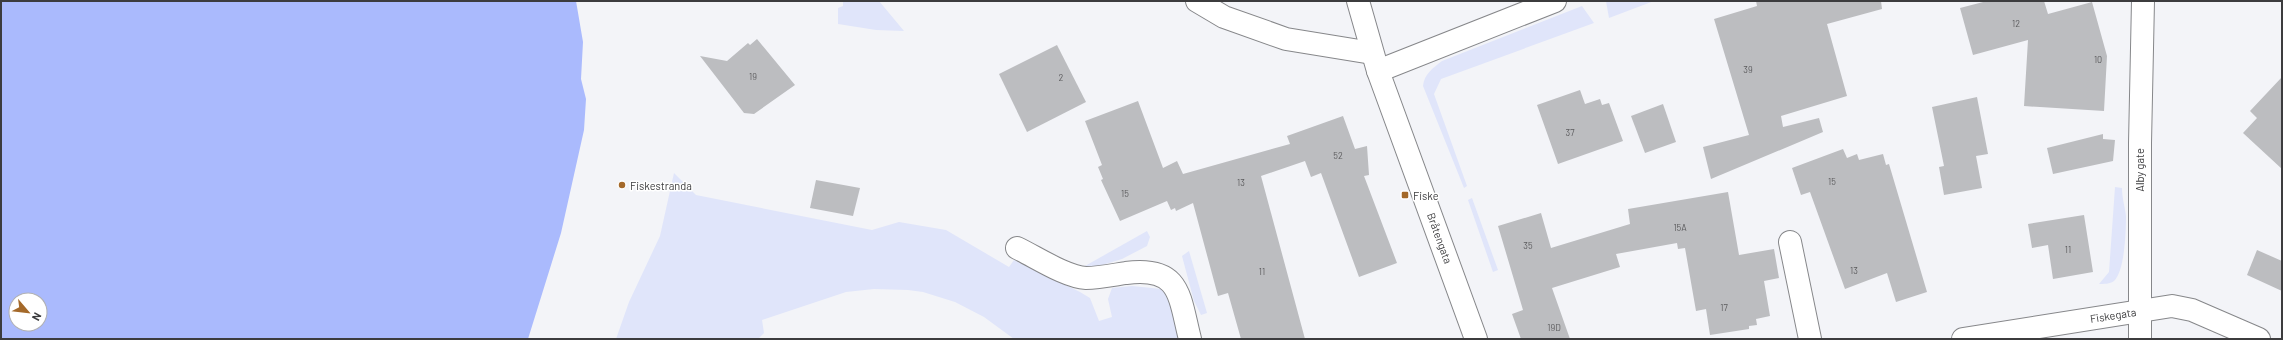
<svg xmlns="http://www.w3.org/2000/svg" width="2283" height="340" font-family="Barlow,sans-serif">
	<style>
		.green { fill: #e0e5fa }
		.water { fill: #aabafd; fill-rule: evenodd }
		.building { fill: #bcbdc0 }
		.lines { fill: none; stroke-linecap: round; stroke-linejoin: round }
		.minor-casing { stroke: #86878a; stroke-width: 24 }
		.minor { stroke: #fff; stroke-width: 22 }
		.poi-dot { fill: #a4692a; stroke: #fff; stroke-width: 1.5 }
		.labels { text-anchor: middle; dominant-baseline: central; stroke-width: 3; stroke-linejoin: round; paint-order: stroke }
		.number-label { font-size: 9px; fill: #5c5c5e }
		.street-label { font-size: 11px; fill: #3c3c3e; stroke: #fff }
		.poi-label { font-size: 11px; fill: #3c3c3e; stroke: #fff; text-anchor: start }
	</style>
	<rect width="100%" height="100%" fill="#f3f4f8"/>
	<!-- green -->
	<g class="green">
		<polygon points="843,1 879,1 904,31 876,30 838,24 838,8 843,6"/>
		<polygon points="1606,1 1654,1 1609,18"/>
		<path d="M1582,6L1594,23L1441,79L1434,94L1467,186L1464,188L1423,86C1424,74 1433,68 1442,61Z"/>
		<polygon points="674,173 696,195 872,230 899,222 946,230 1009,267 1014,260 1080,292 1090,298 1099,321 1112,317 1108,299 1112,288 1132,286 1162,289 1171,301 1182,339 1014,339 984,317 955,302 923,292 908,290 874,289 846,292 762,320 764,333 758,339 616,339 629,302 660,236"/>
		<path d="M2115,187L2122,188C2122,198 2125,207 2126,216C2126,230 2125,271 2114,281C2110,284 2104,284 2099,284L2109,272Z"/>
		<polygon points="1472,198 1498,270 1493,272 1468,200"/>
		<polygon points="1147,231 1150,237 1147,246 1122,259 1089,269 1085,266"/>
		<polygon points="1189,251 1207,313 1201,315 1194,301 1182,256"/>
	</g>
	<!-- water -->
	<path class="water" d="M1,1H576L583,42L581,79L586,99L584,130L561,233L528,339H1ZM16,300H40V324H16Z"/>
	<!-- building -->
	<g class="building">
		<polygon points="1756,1 1881,1 1882,9 1827,24 1847,96 1781,116 1783,127 1819,118 1823,132 1711,179 1703,147 1749,135 1714,19 1757,6"/>
		<polygon points="1987,1 2044,1 2048,14 2092,2 2107,56 2104,111 2024,106 2028,40 1973,55 1960,8"/>
		<polygon points="757,39 795,85 754,114 744,113 700,56 727,61 748,43 750,45"/>
		<polygon points="1057,45 1086,102 1027,132 999,74"/>
		<polygon points="2282,77 2282,169 2243,133 2257,118 2250,111"/>
		<polygon points="1580,90 1585,104 1600,99 1602,105 1609,103 1623,141 1558,164 1537,105"/>
		<polygon points="1977,97 1988,154 1976,156 1982,188 1944,195 1939,167 1944,166 1932,107"/>
		<polygon points="1138,101 1163,168 1177,161 1183,174 1290,144 1287,136 1343,116 1355,149 1367,146 1369,175 1364,176 1397,263 1359,277 1321,173 1311,177 1305,161 1261,176 1305,339 1241,339 1228,293 1218,296 1193,203 1176,211 1175,208 1171,210 1167,201 1120,221 1101,180 1103,179 1098,167 1102,165 1085,121"/>
		<polygon points="1663,104 1676,142 1645,153 1631,116"/>
		<polygon points="2103,134 2103,139 2115,140 2113,161 2053,174 2047,148"/>
		<polygon points="1843,149 1847,158 1857,154 1859,160 1883,154 1886,165 1889,164 1927,292 1896,302 1887,273 1845,289 1810,192 1801,195 1792,168"/>
		<polygon points="816,180 860,188 853,216 810,208"/>
		<polygon points="1728,192 1739,255 1774,249 1779,278 1764,281 1770,316 1756,319 1757,325 1749,326 1749,329 1710,335 1706,309 1696,311 1685,248 1678,249 1677,243 1616,254 1620,267 1552,288 1570,339 1521,339 1512,314 1523,310 1498,226 1541,213 1551,248 1630,224 1628,209"/>
		<polygon points="2084,215 2093,272 2053,279 2048,245 2032,248 2028,224"/>
		<polygon points="2257,250 2282,261 2282,291 2247,275"/>
	</g>
	<g class="lines">
		<defs>
			<g id="minor">
				<polyline points="1197,1 1224,17 1286,39 1372,53"/>
				<polyline points="1358,1 1378,71 1476,339"/>
				<polyline points="1378,71 1555,1"/>
				<polyline points="1790,242 1810,339"/>
				<path d="M1017,248C1036,257 1066,277 1086,278C1099,278 1113,275 1126,273C1181,266 1179,296 1190,339"/>
				<polyline points="1963,339 2172,306 2192,310 2259,339"/>
				<polyline points="2140,339 2140,143 2143,1"/>
			</g>
		</defs>
		<!-- minor casing -->
		<use href="#minor" class="minor-casing"/>
		<!-- minor -->
		<use href="#minor" class="minor"/>
	</g>
	<!-- markers -->
	<g class="poi-dot">
		<circle cx="622" cy="185" r="4"/>
		<rect x="1401" y="191" width="8" height="8" rx="2"/>
	</g>
	<g class="labels">
		<!-- number labels -->
		<g class="number-label">
			<text x="2016" y="23">12</text>
			<text x="2098" y="59">10</text>
			<text x="1748" y="69">39</text>
			<text x="753" y="76">19</text>
			<text x="1061" y="77">2</text>
			<text x="1570" y="132">37</text>
			<text x="1338" y="155">52</text>
			<text x="1832" y="181">15</text>
			<text x="1241" y="182">13</text>
			<text x="1125" y="193">15</text>
			<text x="1680" y="227">15A</text>
			<text x="1528" y="245">35</text>
			<text x="2068" y="249">11</text>
			<text x="1854" y="270">13</text>
			<text x="1262" y="271">11</text>
			<text x="1724" y="307">17</text>
			<text x="1554" y="327">19D</text>
		</g>
		<!-- street labels -->
		<g class="street-label">
			<text transform="translate(2139 170) rotate(-90)">Alby gate</text>
			<text transform="translate(1440 238) rotate(70)">Bråtengata</text>
			<text transform="translate(2113 315) rotate(-9)">Fiskegata</text>
		</g>
		<!-- poi labels -->
		<g class="poi-label">
			<text x="630" y="185">Fiskestranda</text>
			<text x="1413" y="195">Fiske</text>
		</g>
	</g>
	<!-- border -->
	<rect width="2283" height="340" fill="none" stroke="#3c3c3e" stroke-width="4"/>
	<!-- north arrow -->
	<g transform="translate(28 312) rotate(118)"><circle r="19" fill="#ffffff" stroke="#b1b1b2"/>
	<path d="M0-3L7 15L0 10L-7 15Z" fill="#a4692a"/>
	<text y="-6" font-size="11" font-weight="bold" text-anchor="middle" fill="#3c3c3e">N</text>
	</g>
</svg>
